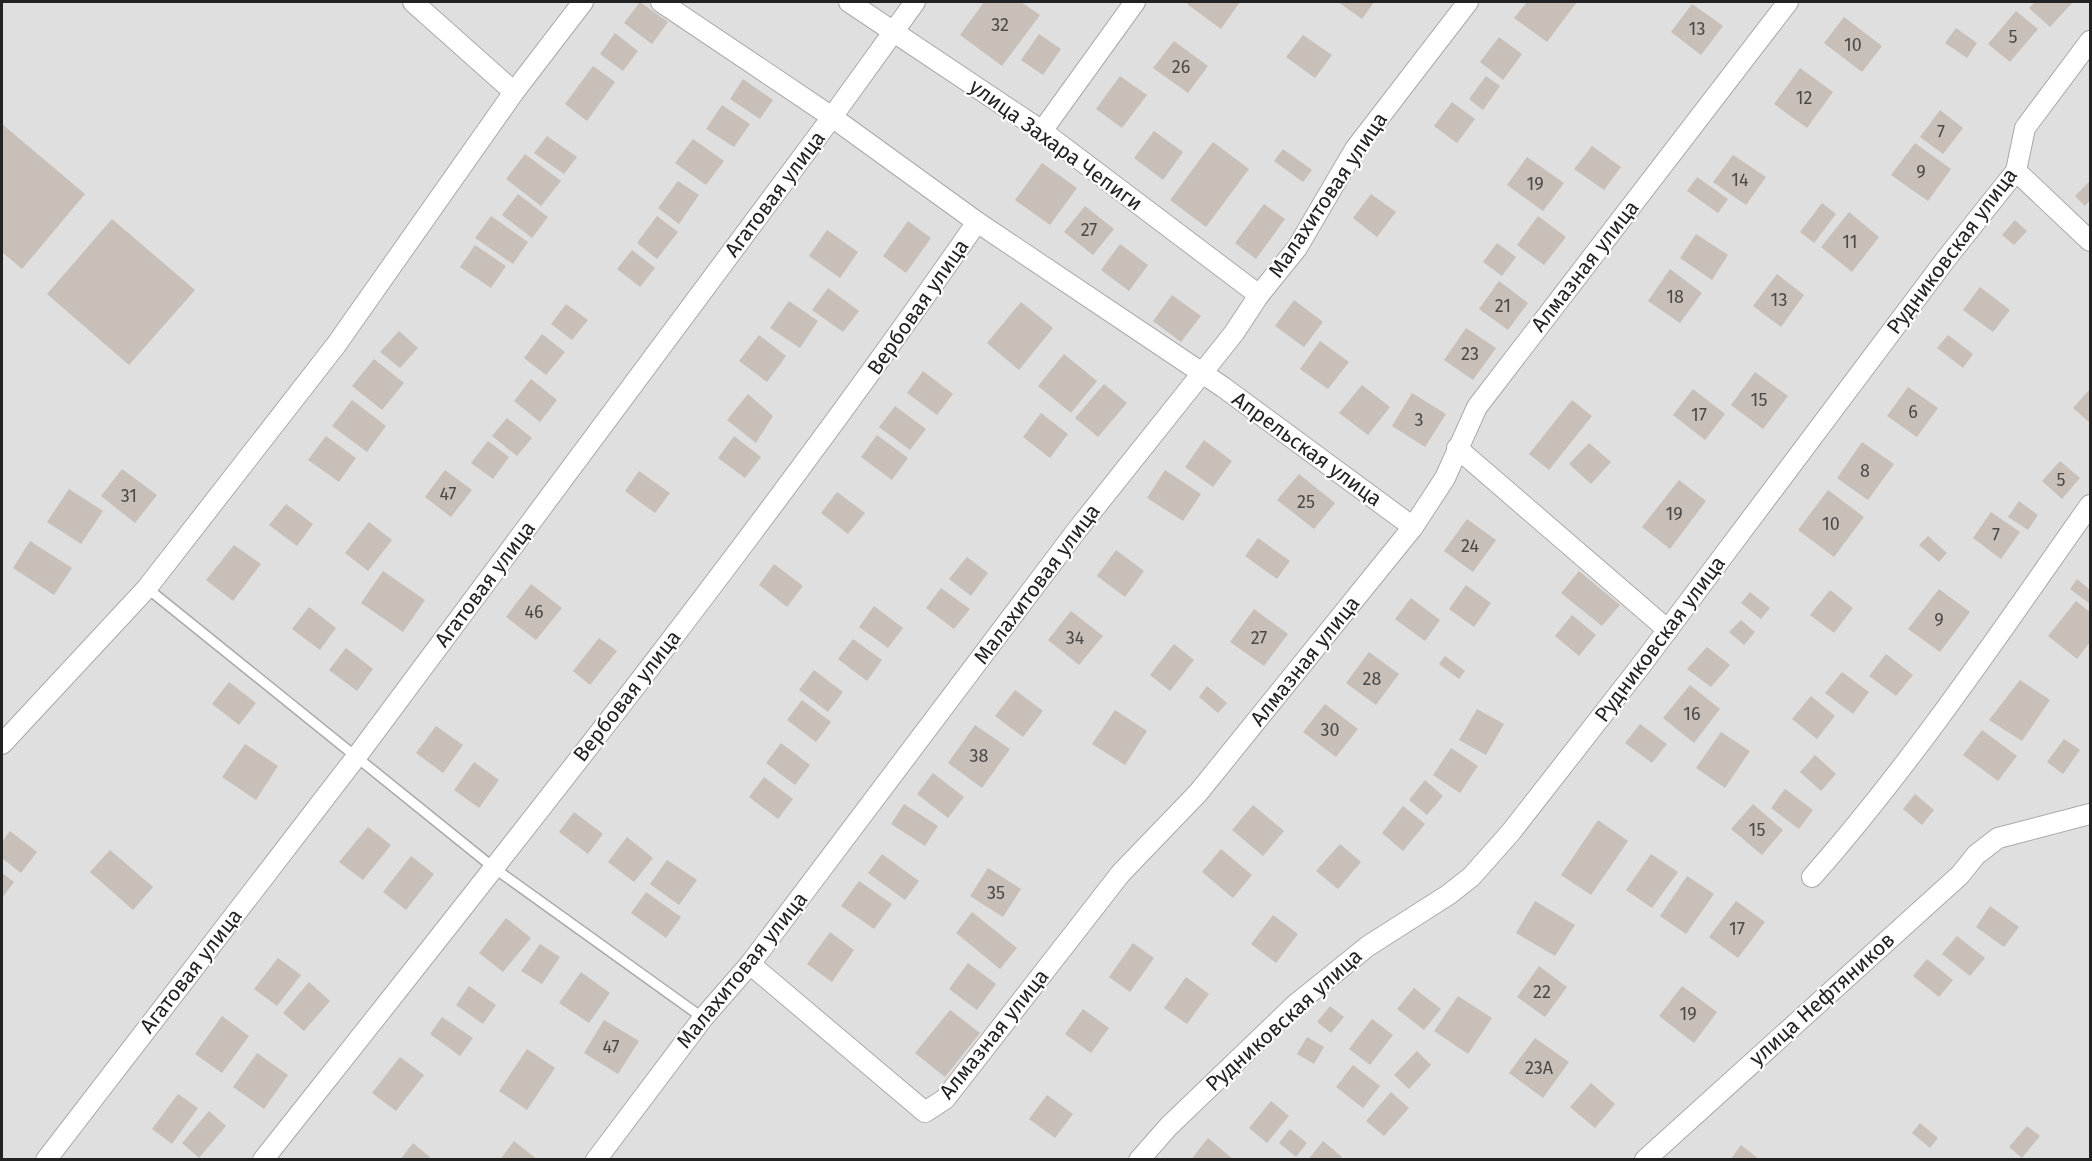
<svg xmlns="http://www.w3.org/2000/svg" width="2092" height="1161" font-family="'Fira Sans',sans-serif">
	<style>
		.residential { fill: #e0dfdf }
		.building { fill: #c7bfb8 }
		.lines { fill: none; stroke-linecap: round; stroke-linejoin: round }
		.lane-casing { stroke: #a9a9a9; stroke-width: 12 }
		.street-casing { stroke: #a9a9a9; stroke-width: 22 }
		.lane { stroke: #fff; stroke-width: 9 }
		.street { stroke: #fff; stroke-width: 20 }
		.labels { text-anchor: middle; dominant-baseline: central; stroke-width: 4.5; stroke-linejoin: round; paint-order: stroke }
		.number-label { font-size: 18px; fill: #4b4948 }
		.street-label { font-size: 21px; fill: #222; stroke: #fff }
	</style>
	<rect width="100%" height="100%" fill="#f2efe9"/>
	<!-- residential -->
	<rect class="residential" x="2" y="2" width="2088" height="1157"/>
	<!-- building -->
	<g class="building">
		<polygon points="640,2 668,22 652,44 624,23"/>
		<polygon points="984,2 1021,2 1040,15 1002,66 960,35"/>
		<polygon points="1189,2 1240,2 1221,29 1187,4"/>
		<polygon points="1338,2 1374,2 1362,19"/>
		<polygon points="1527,2 1577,2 1547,42 1514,18"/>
		<polygon points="2035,2 2073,2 2050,27 2029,8"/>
		<polygon points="1692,4 1723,26 1701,55 1671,32"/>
		<polygon points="2016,11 2038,29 2010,62 1988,44"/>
		<polygon points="1844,17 1882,46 1862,72 1824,43"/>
		<polygon points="1956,28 1977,43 1967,58 1945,43"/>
		<polygon points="615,33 638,51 623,71 600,54"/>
		<polygon points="1039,34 1061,49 1043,75 1021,60"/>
		<polygon points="1303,35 1332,55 1315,78 1286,57"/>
		<polygon points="1499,37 1522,54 1503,80 1480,62"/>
		<polygon points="1174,41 1208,66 1188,93 1153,68"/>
		<polygon points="593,66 615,82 587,121 565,104"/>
		<polygon points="1800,68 1833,92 1807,128 1774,104"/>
		<polygon points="1120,76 1147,95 1122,128 1096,109"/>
		<polygon points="1486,76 1500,86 1483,110 1469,99"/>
		<polygon points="743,79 773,100 760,119 730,99"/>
		<polygon points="1452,102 1475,119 1457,143 1434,126"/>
		<polygon points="722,105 750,124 734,147 706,129"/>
		<polygon points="1940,110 1963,128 1943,154 1920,137"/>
		<polygon points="2,124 85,194 22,269 2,252"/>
		<polygon points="1154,131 1183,152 1163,180 1134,158"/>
		<polygon points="547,136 577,157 564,174 534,153"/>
		<polygon points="693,139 724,161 706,185 675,163"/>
		<polygon points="1213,142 1249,169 1206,227 1170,200"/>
		<polygon points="1915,143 1951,169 1928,201 1891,175"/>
		<polygon points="1592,146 1621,167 1604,190 1574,169"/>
		<polygon points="1283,149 1312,170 1303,182 1274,161"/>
		<polygon points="525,154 561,181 541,206 506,179"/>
		<polygon points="1733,155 1766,177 1746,205 1713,182"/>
		<polygon points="1527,157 1564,183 1543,211 1507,185"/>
		<polygon points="1042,163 1077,188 1050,225 1015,200"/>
		<polygon points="1697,177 1728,199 1718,213 1687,191"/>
		<polygon points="678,181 699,195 679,224 658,208"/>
		<polygon points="2090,181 2090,200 2085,206 2075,196"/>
		<polygon points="518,194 548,217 532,238 502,215"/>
		<polygon points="1371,194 1396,212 1377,237 1353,218"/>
		<polygon points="1822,203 1836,214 1814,243 1800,232"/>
		<polygon points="1264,204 1285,219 1256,259 1235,243"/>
		<polygon points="1085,206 1114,229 1093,255 1064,232"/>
		<polygon points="1849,212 1879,237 1852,272 1821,247"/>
		<polygon points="491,216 528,242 513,264 475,238"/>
		<polygon points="657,216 678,232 657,259 637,243"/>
		<polygon points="1538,216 1566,237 1544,265 1517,245"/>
		<polygon points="112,219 195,290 129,365 47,294"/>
		<polygon points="2015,220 2027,231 2014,245 2002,235"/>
		<polygon points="908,221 931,238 906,273 883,256"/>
		<polygon points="827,230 858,252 840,278 809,256"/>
		<polygon points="1696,234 1728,255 1712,280 1680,258"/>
		<polygon points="1497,243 1516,257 1502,276 1483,262"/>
		<polygon points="1120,244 1148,265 1129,291 1101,270"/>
		<polygon points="475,245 506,266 491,288 460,267"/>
		<polygon points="632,250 655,268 640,287 617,269"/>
		<polygon points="1670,269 1702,293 1680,323 1648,301"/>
		<polygon points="1777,274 1804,295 1781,327 1753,306"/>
		<polygon points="1499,281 1528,303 1508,330 1479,309"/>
		<polygon points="1980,287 2010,310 1993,332 1963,310"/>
		<polygon points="828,288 859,311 843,332 812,310"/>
		<polygon points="1172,295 1201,316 1181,342 1153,321"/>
		<polygon points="1294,300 1323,322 1304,347 1275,326"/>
		<polygon points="789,301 818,321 800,348 770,328"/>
		<polygon points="1021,302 1053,328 1019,370 987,343"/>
		<polygon points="566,304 588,320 572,340 551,324"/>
		<polygon points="1466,328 1496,348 1473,380 1444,360"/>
		<polygon points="399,331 418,348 400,368 380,352"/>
		<polygon points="542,334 565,352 546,375 524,358"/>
		<polygon points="759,335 786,356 767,382 739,361"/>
		<polygon points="1948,335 1973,354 1963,368 1937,348"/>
		<polygon points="1320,341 1349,362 1328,389 1300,369"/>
		<polygon points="1064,354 1097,381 1071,413 1038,386"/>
		<polygon points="374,359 404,383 382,410 352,386"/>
		<polygon points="923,371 953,394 937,415 907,393"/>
		<polygon points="1755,372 1788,396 1763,429 1731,405"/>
		<polygon points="531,379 557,400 540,422 514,401"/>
		<polygon points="1104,384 1127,403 1098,437 1075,418"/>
		<polygon points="1362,385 1390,407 1368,435 1339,413"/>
		<polygon points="1908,387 1938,408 1917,437 1887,416"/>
		<polygon points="1693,389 1725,414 1705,440 1673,415"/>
		<polygon points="2090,389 2090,423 2073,408"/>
		<polygon points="1412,393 1446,414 1425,447 1392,426"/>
		<polygon points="748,394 773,416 756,443 727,420"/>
		<polygon points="352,400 386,426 367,452 332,426"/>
		<polygon points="1572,400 1592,416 1549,470 1529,454"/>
		<polygon points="895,406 926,429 910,450 879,427"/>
		<polygon points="1041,413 1068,434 1050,458 1023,437"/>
		<polygon points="507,418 532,438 517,456 492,436"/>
		<polygon points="877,435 908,458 892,480 861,457"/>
		<polygon points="326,436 356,458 339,482 308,460"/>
		<polygon points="734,436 761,457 745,478 718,458"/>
		<polygon points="1204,440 1232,461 1213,487 1185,467"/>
		<polygon points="488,441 509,457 493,479 471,463"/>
		<polygon points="1862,442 1894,464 1868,500 1837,478"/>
		<polygon points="1589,443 1611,462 1591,484 1569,464"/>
		<polygon points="2060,461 2080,478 2062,499 2042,481"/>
		<polygon points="122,469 157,495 135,523 101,496"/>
		<polygon points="445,470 472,490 451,517 425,497"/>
		<polygon points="1165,470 1201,494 1183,521 1147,498"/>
		<polygon points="639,471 670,493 655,513 625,491"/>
		<polygon points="1299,474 1335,503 1314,529 1277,500"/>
		<polygon points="1679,480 1706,501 1670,549 1642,527"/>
		<polygon points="69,489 103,511 81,544 47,522"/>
		<polygon points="1828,490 1864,517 1834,557 1798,530"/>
		<polygon points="837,492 865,513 848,534 821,513"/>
		<polygon points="2019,501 2038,515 2028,530 2008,517"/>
		<polygon points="286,504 313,524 297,546 269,525"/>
		<polygon points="1991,512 2020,532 2001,559 1973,538"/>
		<polygon points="1467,519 1496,540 1473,572 1444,551"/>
		<polygon points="369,522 392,540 368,571 345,553"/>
		<polygon points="1928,536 1947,553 1939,562 1919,545"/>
		<polygon points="1258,538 1290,561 1277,579 1245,556"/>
		<polygon points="30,541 72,568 54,595 13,568"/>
		<polygon points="234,545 261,564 233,601 206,580"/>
		<polygon points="1116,550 1144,571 1125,597 1097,576"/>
		<polygon points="967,557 988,573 971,596 949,579"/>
		<polygon points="774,564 803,586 787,607 759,585"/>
		<polygon points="383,571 425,600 403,632 361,603"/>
		<polygon points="1579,571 1620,605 1602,626 1561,593"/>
		<polygon points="2077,579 2090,590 2090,604 2070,589"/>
		<polygon points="531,584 562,608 536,640 506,617"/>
		<polygon points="1466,585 1491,603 1474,627 1449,609"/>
		<polygon points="941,588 970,609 954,629 926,608"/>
		<polygon points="1939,589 1970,612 1940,652 1908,629"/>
		<polygon points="1830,590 1853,608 1834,633 1810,615"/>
		<polygon points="1750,592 1770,608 1761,619 1741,603"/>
		<polygon points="1411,598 1440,620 1425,641 1395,619"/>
		<polygon points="2076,601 2090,612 2090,642 2077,659 2048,636"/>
		<polygon points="874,606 903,628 888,648 859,627"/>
		<polygon points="309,607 336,628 320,650 292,629"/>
		<polygon points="1254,609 1288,634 1264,666 1230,642"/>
		<polygon points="1071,611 1103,636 1079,665 1048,640"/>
		<polygon points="1572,615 1596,635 1579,656 1555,636"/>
		<polygon points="1741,620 1755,632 1744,645 1729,632"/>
		<polygon points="599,638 617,651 590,685 573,671"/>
		<polygon points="853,639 882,660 867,681 838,659"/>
		<polygon points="1174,644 1194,660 1170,691 1150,675"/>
		<polygon points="1707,647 1730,665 1711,687 1687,669"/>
		<polygon points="346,648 373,669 357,691 329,670"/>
		<polygon points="1369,652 1399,674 1376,705 1346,683"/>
		<polygon points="1886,654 1913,675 1896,696 1869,676"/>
		<polygon points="1445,656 1465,671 1459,679 1439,664"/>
		<polygon points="814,670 843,692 828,712 799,690"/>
		<polygon points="1842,672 1869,692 1853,714 1825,693"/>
		<polygon points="2020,680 2050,700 2022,741 1989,720"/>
		<polygon points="229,682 256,703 239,725 212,704"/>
		<polygon points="1690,685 1720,709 1694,743 1663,718"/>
		<polygon points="1207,686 1227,703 1218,713 1199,697"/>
		<polygon points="1015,690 1043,711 1023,737 995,716"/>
		<polygon points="1811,696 1835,716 1817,739 1792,719"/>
		<polygon points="802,700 831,722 816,742 787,720"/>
		<polygon points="1325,704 1358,729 1336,757 1303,732"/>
		<polygon points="1477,709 1504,724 1486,755 1459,740"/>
		<polygon points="1115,710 1147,731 1125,765 1092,744"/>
		<polygon points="1640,724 1667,744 1652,763 1625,743"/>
		<polygon points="975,725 1010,749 982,788 948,763"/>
		<polygon points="436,726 463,745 443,773 416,753"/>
		<polygon points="1982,730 2017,756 1998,781 1963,755"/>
		<polygon points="1721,732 1750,751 1725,788 1696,768"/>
		<polygon points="2064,739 2080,750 2063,774 2047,762"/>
		<polygon points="781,743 810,765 795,785 766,763"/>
		<polygon points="245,744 278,766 256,800 222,777"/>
		<polygon points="1451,748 1478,766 1460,793 1433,775"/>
		<polygon points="1815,755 1836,774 1821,791 1800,772"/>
		<polygon points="474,762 499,780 479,808 454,790"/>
		<polygon points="933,773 964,797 948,818 917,794"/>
		<polygon points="764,777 793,799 778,819 749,797"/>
		<polygon points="1425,780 1443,796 1427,815 1409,800"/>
		<polygon points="1785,789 1813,810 1799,829 1771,808"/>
		<polygon points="1915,794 1934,810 1922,825 1903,809"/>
		<polygon points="904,804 938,826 925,846 891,824"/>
		<polygon points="1753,804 1783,830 1762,855 1731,829"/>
		<polygon points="1253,805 1284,831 1263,856 1232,830"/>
		<polygon points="1403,806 1425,824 1403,851 1382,833"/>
		<polygon points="574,812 603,834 588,854 559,832"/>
		<polygon points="1598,820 1628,841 1591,895 1561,875"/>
		<polygon points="368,827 391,845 363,880 339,862"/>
		<polygon points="10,831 37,852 21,873 2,858 2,842"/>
		<polygon points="627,837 653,858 634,882 608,862"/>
		<polygon points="1340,844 1361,862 1338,889 1316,871"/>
		<polygon points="1221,849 1252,875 1233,898 1202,872"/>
		<polygon points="110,850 153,887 133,910 90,872"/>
		<polygon points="882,854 919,881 905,900 868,873"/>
		<polygon points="1651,854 1678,872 1652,908 1626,890"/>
		<polygon points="411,856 434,874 406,910 383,892"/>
		<polygon points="667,860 697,880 679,905 650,884"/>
		<polygon points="988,868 1021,889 1003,917 970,896"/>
		<polygon points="2,873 14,882 2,898"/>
		<polygon points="1687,876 1714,894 1686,934 1660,916"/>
		<polygon points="859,881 892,904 874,929 841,906"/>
		<polygon points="646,892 681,917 666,938 631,913"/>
		<polygon points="1535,901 1575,925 1555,956 1516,933"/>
		<polygon points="1736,901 1765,922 1738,958 1709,937"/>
		<polygon points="1990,906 2019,927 2004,947 1976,927"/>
		<polygon points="972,912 1017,948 1000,969 956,933"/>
		<polygon points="1273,915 1298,934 1276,963 1251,944"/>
		<polygon points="506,918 531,938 503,972 479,953"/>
		<polygon points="830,932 854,950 832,982 807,964"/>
		<polygon points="1957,936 1985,958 1970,976 1942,954"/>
		<polygon points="1133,943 1154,958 1130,992 1109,977"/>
		<polygon points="540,944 560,957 542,984 521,971"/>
		<polygon points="278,958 301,975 277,1006 254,989"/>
		<polygon points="1927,959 1953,980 1939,997 1913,976"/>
		<polygon points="968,963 996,984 977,1010 949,989"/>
		<polygon points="1539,966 1567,987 1545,1017 1517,997"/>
		<polygon points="581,972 610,993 589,1023 559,1003"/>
		<polygon points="1186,977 1209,994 1187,1024 1164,1008"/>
		<polygon points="309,982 330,1001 304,1031 283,1013"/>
		<polygon points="469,986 496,1005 483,1024 456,1005"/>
		<polygon points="1682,986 1717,1012 1694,1043 1659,1016"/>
		<polygon points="1414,988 1441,1009 1424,1030 1397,1009"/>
		<polygon points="1458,996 1492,1018 1468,1054 1434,1031"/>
		<polygon points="1330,1006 1344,1017 1331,1033 1317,1022"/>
		<polygon points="1083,1009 1109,1028 1091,1053 1065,1034"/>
		<polygon points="950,1010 980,1033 945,1077 915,1053"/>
		<polygon points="222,1016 249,1036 222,1073 195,1054"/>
		<polygon points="442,1017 473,1038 460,1056 430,1034"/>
		<polygon points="1372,1019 1393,1035 1370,1065 1349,1049"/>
		<polygon points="604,1020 639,1041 618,1074 584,1053"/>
		<polygon points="1307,1037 1324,1047 1314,1064 1297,1054"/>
		<polygon points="1535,1038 1569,1062 1543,1098 1509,1073"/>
		<polygon points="527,1049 555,1068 527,1110 499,1091"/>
		<polygon points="1417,1051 1431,1065 1409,1089 1394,1075"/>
		<polygon points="257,1053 288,1075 264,1109 233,1087"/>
		<polygon points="400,1057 424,1075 396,1111 372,1093"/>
		<polygon points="1353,1065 1380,1086 1363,1108 1336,1087"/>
		<polygon points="1591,1083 1615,1104 1595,1128 1570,1107"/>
		<polygon points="1391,1092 1409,1108 1384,1136 1366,1121"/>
		<polygon points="178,1094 198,1108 172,1144 152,1129"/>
		<polygon points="1047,1095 1073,1114 1055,1138 1029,1119"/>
		<polygon points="1271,1101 1289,1116 1267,1143 1249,1128"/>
		<polygon points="209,1111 226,1126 199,1158 182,1143"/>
		<polygon points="1920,1123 1938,1138 1930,1148 1912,1133"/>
		<polygon points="2027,1126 2040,1136 2022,1158 2009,1147"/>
		<polygon points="1290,1129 1307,1143 1296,1157 1279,1143"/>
		<polygon points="1208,1138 1234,1160 1196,1160 1193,1157"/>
		<polygon points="514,1141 538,1160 500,1160"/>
		<polygon points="1323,1141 1342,1157 1340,1160 1308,1160"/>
		<polygon points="413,1143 430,1157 429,1160 400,1160"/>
		<polygon points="1741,1145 1760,1160 1730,1160"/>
	</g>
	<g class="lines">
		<defs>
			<polyline id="lane" points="147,588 494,868 703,1018"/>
			<g id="street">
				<polyline points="413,2 514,92"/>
				<polyline points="661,2 832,117 977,222 1223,387 1413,527"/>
				<polyline points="849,2 1042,131 1259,295"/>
				<polyline points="1042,131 1135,2"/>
				<polyline points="2016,171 2090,241"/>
				<polyline points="1457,448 1668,630"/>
				<polyline points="2,744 147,588 336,345 514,92 583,2"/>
				<path d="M1812,877C1915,760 2001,631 2090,505"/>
				<polyline points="750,964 925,1112 945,1099 1121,873 1198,793 1413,527 1445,478 1477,407 1788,2"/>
				<polyline points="46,1160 357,756 832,117 915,2"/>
				<path d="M263,1160C507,852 753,545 977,222"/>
				<polyline points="596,1160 703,1018 750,964 1077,530 1234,333 1259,295 1297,248 1355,149 1468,2"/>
				<polyline points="1139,1160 1169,1126 1296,1004 1368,946 1448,895 1471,877 1511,832 1639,668 1946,259 2016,171 2025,128 2090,41"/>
				<polyline points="1645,1160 1960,875 1976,855 1998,838 2090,814"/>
			</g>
		</defs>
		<!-- lane casing -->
		<use href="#lane" class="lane-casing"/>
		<!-- street casing -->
		<use href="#street" class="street-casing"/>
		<!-- lane -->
		<use href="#lane" class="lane"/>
		<!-- street -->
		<use href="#street" class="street"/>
	</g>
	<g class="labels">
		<!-- number labels -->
		<g class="number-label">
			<text x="1000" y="25">32</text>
			<text x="1697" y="29">13</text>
			<text x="2013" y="37">5</text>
			<text x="1853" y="45">10</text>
			<text x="1181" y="67">26</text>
			<text x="1804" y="98">12</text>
			<text x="1941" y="132">7</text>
			<text x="1921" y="172">9</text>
			<text x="1740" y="180">14</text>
			<text x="1535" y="184">19</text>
			<text x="1089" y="230">27</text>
			<text x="1850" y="242">11</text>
			<text x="1675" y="297">18</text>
			<text x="1779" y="300">13</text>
			<text x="1503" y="306">21</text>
			<text x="1470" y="354">23</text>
			<text x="1759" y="400">15</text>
			<text x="1913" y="412">6</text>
			<text x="1699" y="415">17</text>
			<text x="1419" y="420">3</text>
			<text x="1865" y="471">8</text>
			<text x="2061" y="480">5</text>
			<text x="448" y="494">47</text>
			<text x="129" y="496">31</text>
			<text x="1306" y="502">25</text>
			<text x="1674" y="514">19</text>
			<text x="1831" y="524">10</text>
			<text x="1996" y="535">7</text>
			<text x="1470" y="546">24</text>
			<text x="534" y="612">46</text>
			<text x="1939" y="620">9</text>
			<text x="1075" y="638">34</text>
			<text x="1259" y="638">27</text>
			<text x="1372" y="679">28</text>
			<text x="1692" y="714">16</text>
			<text x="1330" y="730">30</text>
			<text x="979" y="756">38</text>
			<text x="1757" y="830">15</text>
			<text x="996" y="893">35</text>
			<text x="1737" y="929">17</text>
			<text x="1542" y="992">22</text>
			<text x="1688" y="1014">19</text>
			<text x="611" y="1047">47</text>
			<text x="1539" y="1068">23А</text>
		</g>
		<!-- street labels -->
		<g class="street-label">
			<text transform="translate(1056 145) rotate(36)">улица Захара Чепиги</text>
			<text transform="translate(775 194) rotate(-53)">Агатовая улица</text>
			<text transform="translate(1328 195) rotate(-56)">Малахитовая улица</text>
			<text transform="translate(1952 251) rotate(-53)">Рудниковская улица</text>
			<text transform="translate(1585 266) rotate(-52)">Алмазная улица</text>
			<text transform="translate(918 307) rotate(-55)">Вербовая улица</text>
			<text transform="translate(1307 449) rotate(36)">Апрельская улица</text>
			<text transform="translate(485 584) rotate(-53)">Агатовая улица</text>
			<text transform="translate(1037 584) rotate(-53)">Малахитовая улица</text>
			<text transform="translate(1660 639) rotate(-53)">Рудниковская улица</text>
			<text transform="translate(1305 661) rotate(-51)">Алмазная улица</text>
			<text transform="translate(627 696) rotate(-52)">Вербовая улица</text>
			<text transform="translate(742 970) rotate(-51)">Малахитовая улица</text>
			<text transform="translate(191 971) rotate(-52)">Агатовая улица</text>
			<text transform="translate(1822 999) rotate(-42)">улица Нефтяников</text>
			<text transform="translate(1284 1020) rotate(-42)">Рудниковская улица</text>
			<text transform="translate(994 1034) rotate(-51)">Алмазная улица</text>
		</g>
	</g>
	<!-- border -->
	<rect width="2092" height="1161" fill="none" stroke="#222222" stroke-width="6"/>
</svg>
